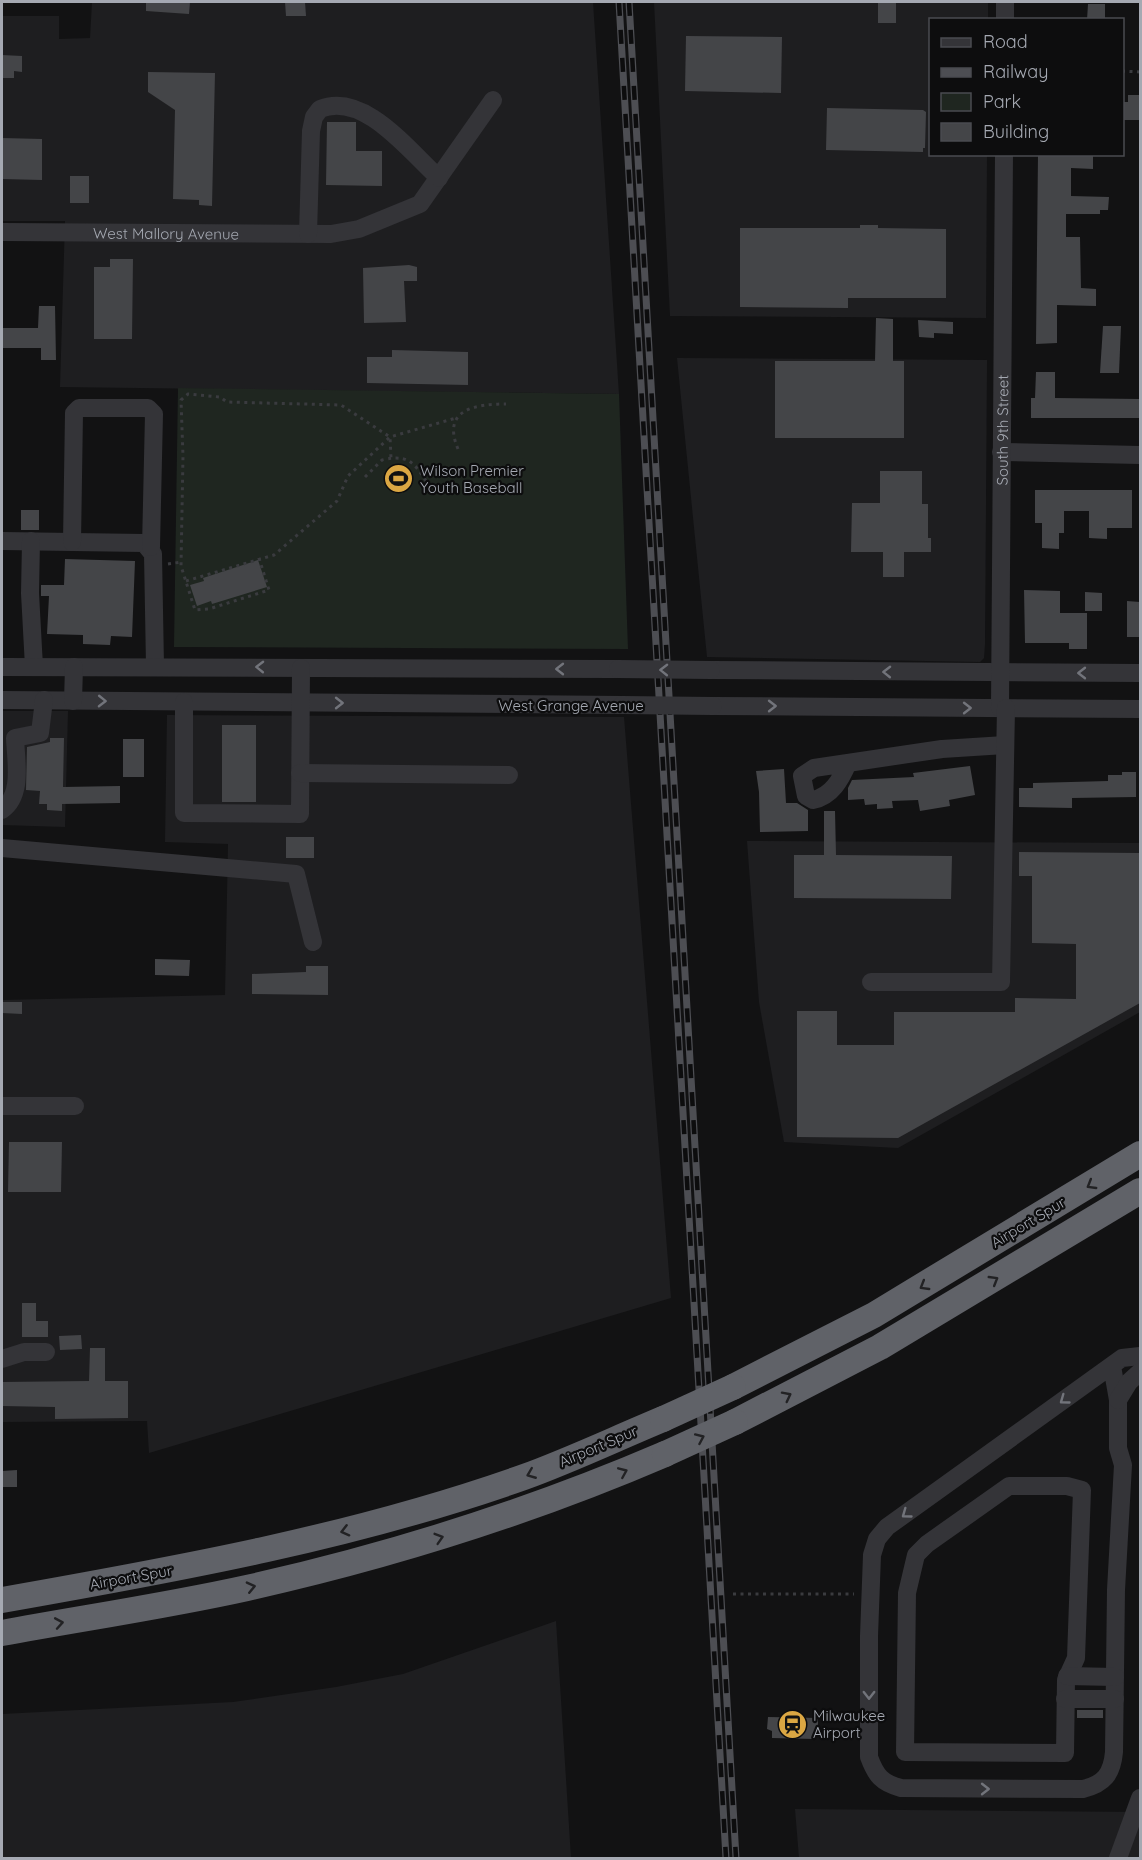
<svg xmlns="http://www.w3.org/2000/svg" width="1142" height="1860" font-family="Quicksand,sans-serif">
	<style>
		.built { fill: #1e1e20 }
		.green { fill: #1f2620 }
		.building { fill: #444548 }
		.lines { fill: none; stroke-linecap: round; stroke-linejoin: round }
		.path { stroke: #3a3b3f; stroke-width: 3; stroke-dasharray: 3 4.5; stroke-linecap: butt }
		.minor { stroke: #343438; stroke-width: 18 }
		.highway { stroke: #606268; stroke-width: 26 }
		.rail-casing { stroke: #4d4e53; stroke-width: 7 }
		.rail { stroke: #0d0d0e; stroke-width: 4.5; stroke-dasharray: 14; stroke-linecap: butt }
		.minor-bridge { stroke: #343438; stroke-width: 18 }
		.highway-bridge { stroke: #606268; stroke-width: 26 }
		.oneway { stroke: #72747b }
		.oneway2 { stroke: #222224 }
		.labels { text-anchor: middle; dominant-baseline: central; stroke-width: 4.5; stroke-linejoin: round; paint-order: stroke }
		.street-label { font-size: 15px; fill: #a5a9b2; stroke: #0d0d0e }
		.poi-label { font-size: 15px; fill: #a5a9b2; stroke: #0d0d0e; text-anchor: start }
	</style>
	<rect width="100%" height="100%" fill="#121213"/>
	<!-- built -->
	<g class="built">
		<polygon points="92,2 593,2 619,394 60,387 65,221 2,221 2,16 59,16 59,39 90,38"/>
		<polygon points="654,2 988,2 988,19 930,20 930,154 987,155 986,318 670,316"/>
		<polygon points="677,358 987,360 985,644 984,658 980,662 707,657"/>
		<polygon points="2,711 68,711 65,827 2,825"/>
		<polygon points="167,715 624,717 671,1298 149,1453 147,1421 2,1422 2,1000 225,995 228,844 165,842"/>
		<polygon points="747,841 1140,843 1140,1012 898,1148 784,1142 759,1002"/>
		<polygon points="556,1621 571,1858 2,1858 2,1714 233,1702 336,1687 403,1674"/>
		<polygon points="795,1809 1140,1812 1140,1858 799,1858"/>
	</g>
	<!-- green -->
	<polygon class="green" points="178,388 619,394 628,649 174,647"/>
	<!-- building -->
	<g class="building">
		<polygon points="146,2 190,2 189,14 146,11"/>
		<polygon points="285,2 305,2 306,16 286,16"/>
		<rect x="878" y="2" width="18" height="21"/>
		<polygon points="1088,4 1105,4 1105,20 1087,20"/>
		<polygon points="686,36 782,37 781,93 685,91"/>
		<polygon points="2,55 22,56 22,72 14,71 14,78 2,78"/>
		<polygon points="148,72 215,73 212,206 199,205 199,200 173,199 175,110 148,92"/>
		<polygon points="1128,95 1140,95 1140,120 1122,120 1122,102 1128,102"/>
		<polygon points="827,108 923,110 926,112 925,148 923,148 923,152 826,150"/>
		<polygon points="327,122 356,122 356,151 382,151 382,186 326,185"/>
		<polygon points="2,138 42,139 42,180 2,179"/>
		<polygon points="1038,154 1093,154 1093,169 1071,168 1071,196 1109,197 1108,210 1100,210 1100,214 1066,214 1066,237 1080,237 1081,288 1096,289 1096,306 1057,305 1057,343 1036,344"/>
		<rect x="70" y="176" width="19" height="27"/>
		<polygon points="860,225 878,225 878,228 946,229 946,298 848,298 848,308 740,307 740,228 860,228"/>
		<polygon points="110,259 133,259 132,339 94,339 94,267 110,267"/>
		<polygon points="409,265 417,267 417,281 404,281 406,322 364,323 363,268"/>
		<polygon points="39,306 55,306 56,360 41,360 41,348 2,348 2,328 38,328"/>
		<polygon points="876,318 893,319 893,361 904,361 904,438 775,438 775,361 875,361"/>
		<polygon points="918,320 953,322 953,334 934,333 934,338 919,337"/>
		<polygon points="1103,326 1121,326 1119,373 1100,373"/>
		<polygon points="392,350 468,352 468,385 367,383 367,357 392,357"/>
		<polygon points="1036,372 1055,372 1055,398 1140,399 1140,418 1031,418 1031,398 1035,398"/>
		<polygon points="880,471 922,471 922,504 928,504 928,538 931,538 931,552 904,552 904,577 883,577 883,552 851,552 852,503 880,503"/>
		<polygon points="1035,490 1132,490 1132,528 1107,528 1107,539 1089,538 1089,511 1064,511 1064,533 1059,533 1059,549 1042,548 1042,523 1035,523"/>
		<rect x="21" y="510" width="18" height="20"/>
		<polygon points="65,559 135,561 132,637 111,636 110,645 83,644 83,635 47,634 49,596 41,596 41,585 64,585"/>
		<polygon points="258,560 267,587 212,604 211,601 197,606 190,585 204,581 203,578"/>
		<polygon points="1024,590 1060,591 1060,613 1087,613 1087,649 1069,649 1069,643 1025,643"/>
		<polygon points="1085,592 1102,593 1102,611 1085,611"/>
		<polygon points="1127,601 1140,602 1140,637 1127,637"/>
		<rect x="222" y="725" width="34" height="77"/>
		<polygon points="50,738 64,738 63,787 120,786 120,803 62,804 62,811 47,810 47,804 39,804 40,791 26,790 27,747 50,742"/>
		<rect x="123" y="739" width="21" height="38"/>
		<polygon points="970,766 975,795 949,800 950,806 920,811 918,800 892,801 893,808 877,809 877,804 865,805 864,799 848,800 848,788 852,780 914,777 913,773"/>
		<polygon points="784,769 786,803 797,803 808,810 808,831 760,832 759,792 756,771"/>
		<polygon points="1122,772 1136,772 1136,797 1072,798 1072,808 1019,807 1019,788 1033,788 1033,783 1108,781 1108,775 1122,775"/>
		<polygon points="824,811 835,811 836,855 952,856 951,899 794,898 794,855 824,855"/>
		<rect x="286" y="837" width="28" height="21"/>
		<polygon points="1019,852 1140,853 1140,1003 898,1138 797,1137 797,1011 837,1011 837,1045 894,1045 894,1012 1015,1012 1015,998 1076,999 1076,944 1032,943 1032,876 1019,876"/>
		<polygon points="155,959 190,960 189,976 155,975"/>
		<polygon points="306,966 328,966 328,995 252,994 252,974 306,972"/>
		<polygon points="2,1002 22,1002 22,1014 2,1013"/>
		<polygon points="9,1142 62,1142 61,1192 8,1192"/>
		<polygon points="22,1303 36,1303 36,1321 48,1321 48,1337 22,1337"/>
		<polygon points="81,1335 82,1349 60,1350 59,1336"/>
		<polygon points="90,1348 105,1348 105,1381 128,1381 128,1418 55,1419 55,1407 2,1406 2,1382 89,1381"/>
		<polygon points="17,1470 17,1487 2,1487 2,1471"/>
		<rect x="1077" y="1710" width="26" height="8"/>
		<polygon points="768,1717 818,1718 818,1732 814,1732 814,1739 772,1738 772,1731 767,1729"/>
	</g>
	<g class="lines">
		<!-- path -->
		<g class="path">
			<polyline points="1122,71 1140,72"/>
			<path d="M458,449C441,409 476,404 506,404"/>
			<path d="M365,477L382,460C415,452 416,470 433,490"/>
			<polyline points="259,558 269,590 209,609 195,610 181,566 183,456 181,400 188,394 220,397 227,402 341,405 390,437 391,458"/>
			<polyline points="168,564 181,562"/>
			<polyline points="186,581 274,555 337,501 348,476 390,437 456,418"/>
			<polyline points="733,1594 854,1594"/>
		</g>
		<!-- minor -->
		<g class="minor">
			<polyline points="1005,20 1005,2"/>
			<path id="s1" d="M2,232L331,234L359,229L420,204L493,100"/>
			<path d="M308,234L311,131L314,117L320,109C364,91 409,151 439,178"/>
			<polyline points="1001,452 1140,455"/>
			<polyline points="2,541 144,543 153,554 155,666"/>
			<polyline points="31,541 30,593 34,667"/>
			<polyline points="72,542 74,413 79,408 148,408 154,414 151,547"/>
			<polyline points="2,667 618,669"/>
			<polyline points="711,670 1140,673"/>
			<polyline points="2,700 622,705"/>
			<polyline points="73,701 74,667"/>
			<polyline points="184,702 184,813 300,814 301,668"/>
			<polyline points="713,706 1140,709"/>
			<path id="s2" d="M1000,708L1004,154"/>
			<path d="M848,763C841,779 832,796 813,800L806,796L802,776L814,768L942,749L1005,745"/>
			<polyline points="300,773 509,775"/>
			<path d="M2,810C23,795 16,762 15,738L40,733L44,700"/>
			<polyline points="2,848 296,874 313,942"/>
			<polyline points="871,982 1001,982 1006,708"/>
			<polyline points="2,1106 75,1106"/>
			<polyline points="2,1359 24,1352 46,1352"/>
			<path d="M1112,1366L1118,1400V1448L1123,1465L1116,1590L1114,1752C1112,1774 1104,1784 1083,1789L901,1788C882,1783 876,1776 869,1757V1636L872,1555L877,1539L887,1527L1122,1358L1140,1356"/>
			<polyline points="1118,1400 1129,1382 1140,1372"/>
			<polygon points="1009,1486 1067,1486 1082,1490 1076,1658 1066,1680 1065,1753 905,1752 907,1593 916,1555 927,1544"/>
			<polyline points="1067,1676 1115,1677"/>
			<polyline points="1065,1699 1115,1699"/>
			<polyline points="1118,1858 1140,1798"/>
		</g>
		<!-- highway -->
		<g class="highway">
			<polyline points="733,1387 874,1315 1140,1154"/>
			<polyline points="735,1422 880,1347 1140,1191"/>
			<path d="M2,1600C178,1569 355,1537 524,1477C571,1460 617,1438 663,1419"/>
			<path d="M2,1633C83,1618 166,1606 247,1588C390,1556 530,1512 665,1454"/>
		</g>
		<defs>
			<g id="rail">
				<polyline points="619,2 726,1858"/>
				<polyline points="629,2 736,1858"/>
			</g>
		</defs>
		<!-- rail casing -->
		<use href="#rail" class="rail-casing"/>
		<!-- rail -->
		<use href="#rail" class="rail"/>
		<!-- minor-bridge -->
		<g class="minor-bridge">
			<polyline points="618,669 711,670"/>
			<polyline points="622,705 713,706"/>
		</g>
		<!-- highway-bridge -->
		<g class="highway-bridge">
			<polyline points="663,1419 733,1387"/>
			<polyline points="665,1454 735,1422"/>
		</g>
	</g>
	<!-- one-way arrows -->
	<defs><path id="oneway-chevron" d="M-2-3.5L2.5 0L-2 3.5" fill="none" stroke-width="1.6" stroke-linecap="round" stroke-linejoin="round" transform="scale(1.5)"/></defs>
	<g class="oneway">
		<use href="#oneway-chevron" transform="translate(260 667) rotate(-179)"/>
		<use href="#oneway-chevron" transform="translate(560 669) rotate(-180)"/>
		<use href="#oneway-chevron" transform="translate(664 670) rotate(-179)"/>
		<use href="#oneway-chevron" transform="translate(887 672) rotate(-179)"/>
		<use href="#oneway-chevron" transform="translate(1082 673) rotate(-180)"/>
		<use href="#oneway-chevron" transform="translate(102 701) rotate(1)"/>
		<use href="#oneway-chevron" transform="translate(339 703)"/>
		<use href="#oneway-chevron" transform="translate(772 706)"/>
		<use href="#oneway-chevron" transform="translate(967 708)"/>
		<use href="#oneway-chevron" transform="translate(1064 1400) rotate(144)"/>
		<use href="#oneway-chevron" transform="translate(906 1514) rotate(144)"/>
		<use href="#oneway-chevron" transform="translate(869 1695) rotate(90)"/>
		<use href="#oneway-chevron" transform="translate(985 1789)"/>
	</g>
	<g class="oneway2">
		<use href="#oneway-chevron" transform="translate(1091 1185) rotate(149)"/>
		<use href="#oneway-chevron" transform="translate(994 1280) rotate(-31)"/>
		<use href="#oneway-chevron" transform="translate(924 1286) rotate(149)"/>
		<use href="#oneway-chevron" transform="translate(787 1396) rotate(-27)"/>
		<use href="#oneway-chevron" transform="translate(700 1438) rotate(-24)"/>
		<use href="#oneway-chevron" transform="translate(623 1472) rotate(-23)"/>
		<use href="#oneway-chevron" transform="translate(531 1474) rotate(158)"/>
		<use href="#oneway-chevron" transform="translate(345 1531) rotate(166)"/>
		<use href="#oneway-chevron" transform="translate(439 1538) rotate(-17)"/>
		<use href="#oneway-chevron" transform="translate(251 1587) rotate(-13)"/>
		<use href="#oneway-chevron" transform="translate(59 1623) rotate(-10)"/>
	</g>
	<!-- icons -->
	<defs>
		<symbol id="stadium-disc" viewBox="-11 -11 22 22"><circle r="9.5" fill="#dba743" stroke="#0d0d0e"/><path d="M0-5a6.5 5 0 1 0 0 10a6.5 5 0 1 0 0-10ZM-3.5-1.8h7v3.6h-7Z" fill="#111"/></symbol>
		<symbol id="station-disc" viewBox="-11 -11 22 22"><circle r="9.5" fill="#dba743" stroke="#0d0d0e"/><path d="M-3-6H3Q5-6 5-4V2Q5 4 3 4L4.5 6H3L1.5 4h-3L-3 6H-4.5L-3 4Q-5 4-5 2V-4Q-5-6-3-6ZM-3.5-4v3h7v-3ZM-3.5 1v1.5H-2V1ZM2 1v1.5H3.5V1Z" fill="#111"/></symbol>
	</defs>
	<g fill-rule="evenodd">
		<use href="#stadium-disc" x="382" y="462" width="33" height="33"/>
		<use href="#station-disc" x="776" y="1708" width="33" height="33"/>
	</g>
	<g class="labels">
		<!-- street labels -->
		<g class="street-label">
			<text stroke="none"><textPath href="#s1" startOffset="164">West Mallory Avenue</textPath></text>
			<text stroke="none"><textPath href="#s2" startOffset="278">South 9th Street</textPath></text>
			<text x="571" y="705">West Grange Avenue</text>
			<text transform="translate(1028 1222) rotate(-31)">Airport Spur</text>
			<text transform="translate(598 1446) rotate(-23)">Airport Spur</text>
			<text transform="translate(131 1577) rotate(-10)">Airport Spur</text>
		</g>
		<!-- poi labels -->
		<g class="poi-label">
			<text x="420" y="470">Wilson Premier<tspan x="420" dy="17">Youth Baseball</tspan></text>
			<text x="813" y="1715">Milwaukee<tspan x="813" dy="17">Airport</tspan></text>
		</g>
	</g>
	<!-- border -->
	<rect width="1142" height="1860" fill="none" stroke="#a5a9b2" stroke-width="6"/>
	<!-- legend -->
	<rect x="929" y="18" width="195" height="138" fill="#0d0d0e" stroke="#4a4b50" stroke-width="1.5"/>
	<rect x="941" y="38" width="30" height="9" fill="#343438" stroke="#4a4b50" stroke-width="1.5"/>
	<text x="983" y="48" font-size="18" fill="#a5a9b2">Road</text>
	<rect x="941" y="68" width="30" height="9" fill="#4d4e53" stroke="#4a4b50" stroke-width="1.5"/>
	<text x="983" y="78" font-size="18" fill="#a5a9b2">Railway</text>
	<rect x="941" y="93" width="30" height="18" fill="#1f2620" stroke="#4a4b50" stroke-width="1.5"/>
	<text x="983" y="108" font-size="18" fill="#a5a9b2">Park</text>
	<rect x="941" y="123" width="30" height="18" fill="#444548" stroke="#4a4b50" stroke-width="1.5"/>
	<text x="983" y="138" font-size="18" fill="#a5a9b2">Building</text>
</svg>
